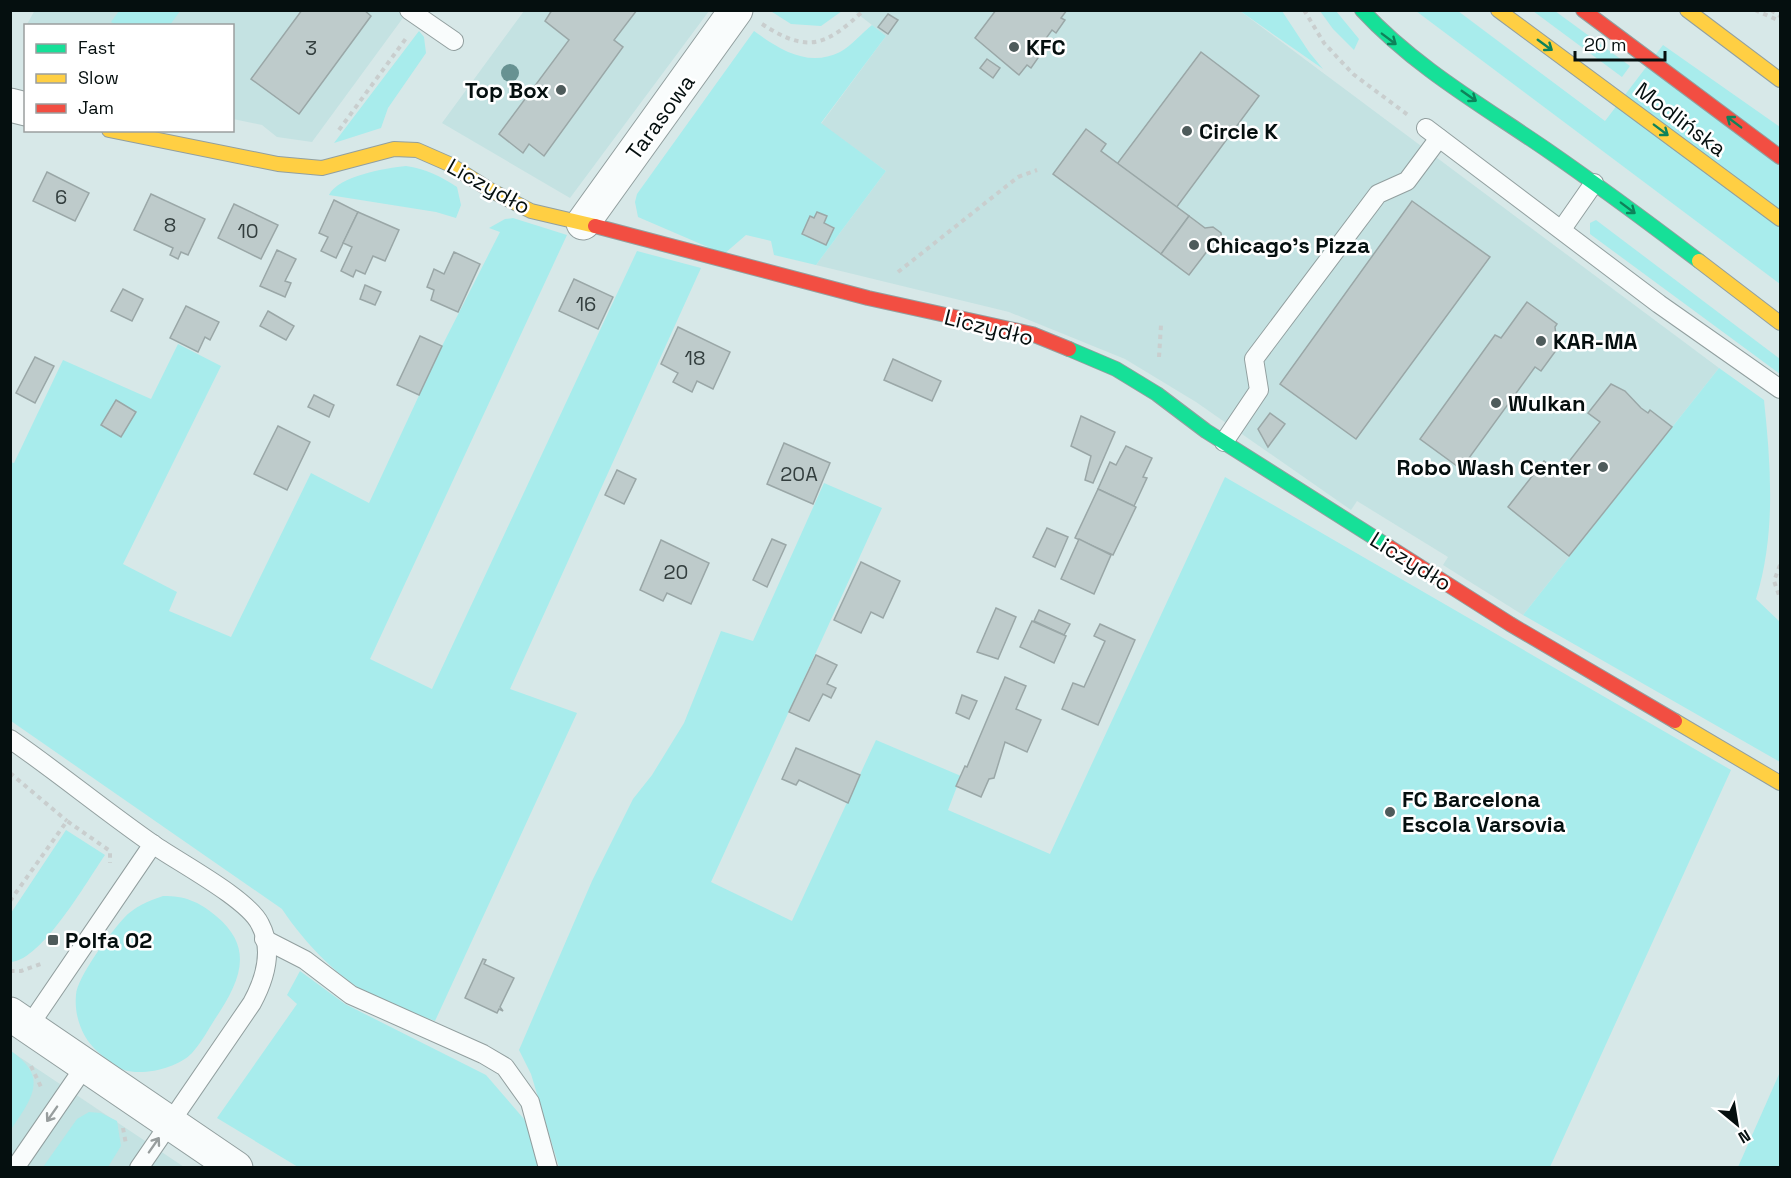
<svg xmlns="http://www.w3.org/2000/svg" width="1791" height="1178" font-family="'Space Grotesk',sans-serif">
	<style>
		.built { fill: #c4e2e2 }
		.green { fill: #a8ecec }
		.building { fill: #becbcb; stroke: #9aa7a7; stroke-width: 1.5 }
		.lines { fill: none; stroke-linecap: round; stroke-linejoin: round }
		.lane-casing { stroke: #929f9f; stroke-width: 20 }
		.street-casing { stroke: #929f9f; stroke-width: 35 }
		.fast-casing { stroke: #929f9f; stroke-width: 16 }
		.slow-casing { stroke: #929f9f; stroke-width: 16 }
		.jam-casing { stroke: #929f9f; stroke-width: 16 }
		.path { stroke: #c9cece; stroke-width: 4; stroke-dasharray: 4.5 4.5; stroke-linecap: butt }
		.lane { stroke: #f9fcfc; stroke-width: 18 }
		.street { stroke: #f9fcfc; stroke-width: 33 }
		.fast { stroke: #16e098; stroke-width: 14 }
		.slow { stroke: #ffcf43; stroke-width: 14 }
		.jam { stroke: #f24e42; stroke-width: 14 }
		.tree { fill: #679292 }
		.oneway { stroke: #0e825a }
		.oneway2 { stroke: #979d9d }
		.poi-dot { fill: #4e5b5b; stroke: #fff; stroke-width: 2 }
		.labels { text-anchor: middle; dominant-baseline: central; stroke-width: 5; stroke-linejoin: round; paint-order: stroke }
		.number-label { font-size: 20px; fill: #333e3e }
		.poi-label { font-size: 22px; font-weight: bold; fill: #050f0f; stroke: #fff; text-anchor: start }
		.street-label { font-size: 22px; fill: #050f0f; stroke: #fff }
	</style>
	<rect width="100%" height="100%" fill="#d7e8e8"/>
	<!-- built -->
	<g class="built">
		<polygon points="35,10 408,11 312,142 277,137 262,125 233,119 232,26 26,26"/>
		<polygon points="524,11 709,11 570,198 442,123"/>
		<polygon points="854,11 1240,11 1719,368 1523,615 1443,565 1448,557 1357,501 1351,510 1196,402 1125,359 1009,312 816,265 886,171 821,124 886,36"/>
		<polygon points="10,1051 24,1060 184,1167 11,1167"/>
	</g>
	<!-- green -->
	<g class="green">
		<polygon points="769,10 842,10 842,11 821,26 791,24"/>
		<polygon points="119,11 119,10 180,11 170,25 116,25 111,22"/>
		<polygon points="1240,11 1282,11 1309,52 1323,69"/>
		<polygon points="1320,11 1336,11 1359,39 1354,50 1333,29"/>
		<polygon points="1416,11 1458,11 1605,121 1663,45 1780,127 1780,284"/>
		<polygon points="1533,11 1555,11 1630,66 1622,77"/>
		<path d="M872,25L886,36L821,123L886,171L816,265L774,255L771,241L746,235L724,254L638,217L635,202L637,194L754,31C779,49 808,68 840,52C851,46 862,33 872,25Z"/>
		<polygon points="419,31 424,37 426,53 388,108 381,128 334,143"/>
		<path d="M406,166C426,169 440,176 457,187L461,205L456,218L436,212L329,195C338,176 386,168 406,166Z"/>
		<path d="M513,218L567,235L370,659L432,689L637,251L701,268L510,689L577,713L435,1021C417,1014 397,1009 379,1000C340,980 306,945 282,909L11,721L10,462L14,463L63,360L151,399L178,344L221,366L123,564L177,592L169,611L231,637L311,473L369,503L442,346L500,232L489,228L505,219Z"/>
		<polygon points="1596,220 1780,359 1780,374 1590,234 1590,223"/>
		<path d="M1719,368L1764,400C1771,467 1776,534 1756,599L1780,622V762L1523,615Z"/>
		<polygon points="1225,477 1731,770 1550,1167 559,1167 531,1074 519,1050 592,881 633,799 652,775 684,723 721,631 753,641 824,483 882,508 711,882 792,921 876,740 961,776 948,810 1050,854"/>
		<path d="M66,830L105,855C87,881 42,960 11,962V913Z"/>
		<path d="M163,896C185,896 198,901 216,916C256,949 239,983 215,1019C208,1030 201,1043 192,1053C178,1068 144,1076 124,1070C115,1067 105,1058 98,1052C82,1038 74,1016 76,995C77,977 111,932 124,918C134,907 148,901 163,896Z"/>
		<polygon points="300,971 345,1004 486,1075 524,1119 540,1157 541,1167 298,1167 217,1118 297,1004 287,995"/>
		<path d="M11,1051C50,1078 31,1099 11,1130Z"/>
		<polygon points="1780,1072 1780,1167 1738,1167"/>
		<polygon points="89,1112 101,1113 117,1121 121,1146 108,1167 43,1167 77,1119"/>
	</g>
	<!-- building -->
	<g class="building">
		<polygon points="302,10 364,10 371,16 299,114 251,79"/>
		<polygon points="552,10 637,10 614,40 623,47 544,156 529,144 523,153 499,134 569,40 545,21"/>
		<polygon points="996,10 1067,10 1061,18 1065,20 1056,33 1052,30 1034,55 1038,58 1031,68 1027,65 1019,75 975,38"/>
		<polygon points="888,14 898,20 888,34 878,27"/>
		<polygon points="1201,52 1259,96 1176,208 1117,164"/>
		<polygon points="987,59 1000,68 993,78 980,68"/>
		<polygon points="1086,129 1106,144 1101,151 1189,216 1161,254 1053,174"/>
		<polygon points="47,172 89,193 75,221 33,201"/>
		<polygon points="151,194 205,219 188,255 181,252 178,259 170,255 173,248 134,230"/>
		<polygon points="334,200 358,212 336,258 321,251 328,237 319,233"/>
		<polygon points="1412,201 1490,257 1356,439 1280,384"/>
		<polygon points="234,204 278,225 261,259 218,238"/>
		<polygon points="358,212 399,230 385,261 373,256 365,274 356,270 353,277 341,271 352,247 343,243"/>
		<polygon points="817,212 827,216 824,223 834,228 826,245 802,234 810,216 814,218"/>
		<polygon points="1189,216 1205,228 1213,227 1221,233 1222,241 1217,249 1208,250 1189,275 1161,254"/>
		<polygon points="277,250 296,259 285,281 291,283 285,297 260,286"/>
		<polygon points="454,252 480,264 458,312 431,300 434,290 427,287 434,269 444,274"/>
		<polygon points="574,279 613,297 598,329 559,311"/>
		<polygon points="365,285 381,292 375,305 360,299"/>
		<polygon points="123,289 143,299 132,321 111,311"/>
		<polygon points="1527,302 1557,324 1555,327 1557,343 1560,345 1541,371 1535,367 1461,469 1420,439 1495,335 1501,338"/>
		<polygon points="186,306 219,322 210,340 205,337 198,352 170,338"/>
		<polygon points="268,311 294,326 286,340 260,326"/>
		<polygon points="678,327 730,352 713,389 697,381 692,392 673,382 678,373 661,364"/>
		<polygon points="420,336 442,346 419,395 397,385"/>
		<polygon points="35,357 54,366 35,403 16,393"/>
		<polygon points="893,359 941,381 932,401 884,380"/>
		<polygon points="1611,384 1625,391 1641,408 1648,413 1650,410 1672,427 1569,556 1508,507 1544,461 1560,473 1600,422 1588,413"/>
		<polygon points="314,395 334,405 329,417 308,407"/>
		<polygon points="116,400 136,412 121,437 101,425"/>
		<polygon points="1270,413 1285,424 1268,447 1258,429"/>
		<polygon points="1081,416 1115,432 1093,483 1085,480 1091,456 1071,446"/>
		<polygon points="278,426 310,442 287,490 254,474"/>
		<polygon points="784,443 830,463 813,504 767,484"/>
		<polygon points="1126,446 1152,458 1143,477 1147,478 1134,506 1098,489 1110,462 1116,465"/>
		<polygon points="617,470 636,479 624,504 605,495"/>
		<polygon points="1098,489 1136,507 1113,555 1075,538"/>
		<polygon points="1047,528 1068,537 1055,567 1033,557"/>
		<polygon points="772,539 786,545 767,587 753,580"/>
		<polygon points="1079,539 1111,555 1094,594 1061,579"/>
		<polygon points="661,540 709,563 691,604 667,593 663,601 640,590"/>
		<polygon points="861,562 900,581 883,618 871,612 861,633 834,620"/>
		<polygon points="996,608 1016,617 998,659 977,652"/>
		<polygon points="1039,610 1070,624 1064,635 1034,621"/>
		<polygon points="1032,621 1066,636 1054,663 1020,647"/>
		<polygon points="1100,624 1135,640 1098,725 1062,709 1073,683 1084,687 1105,641 1094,636"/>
		<polygon points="816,655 837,665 827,684 836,688 831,698 823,694 809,721 789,712"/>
		<polygon points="1005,677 1026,686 1016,709 1041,720 1027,752 1005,742 994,778 989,779 981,797 956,786 965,766 967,767"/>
		<polygon points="962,695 977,701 969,719 956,713"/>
		<polygon points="796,748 860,775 848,803 799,780 796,785 782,779"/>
		<polygon points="483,959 486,960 484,964 514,978 500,1007 503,1011 499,1009 497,1013 465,998"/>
	</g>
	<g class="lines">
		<defs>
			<g id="lane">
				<polyline points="409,10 454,41"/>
				<polyline points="1426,128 1659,304 1780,389"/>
				<polyline points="1562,229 1594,183"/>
				<polyline points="1224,442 1259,390 1254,359 1378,194 1407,181 1439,138"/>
				<path d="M10,739C59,773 105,811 154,845C180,863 248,899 260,924C274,950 265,979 252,1003L139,1168"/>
				<polyline points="264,939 305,960 351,995 483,1054 505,1067 530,1102 548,1168"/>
				<polyline points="29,1026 153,844"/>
				<polyline points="15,1168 85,1066"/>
			</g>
			<g id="street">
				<polyline points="10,105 26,109"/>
				<polyline points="583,223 736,10"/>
				<polyline points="10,1014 236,1168"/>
			</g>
			<g id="fast">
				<path d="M1362,10C1416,68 1483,106 1547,150C1599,186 1649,223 1699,261"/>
				<polyline points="1069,349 1116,369 1157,394 1206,431 1389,547"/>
			</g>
			<g id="slow">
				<polyline points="1498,10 1780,219"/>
				<polyline points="1687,10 1780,80"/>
				<polyline points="109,130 278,164 322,168 394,149 417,150 449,164 490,190 531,211 595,226"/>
				<polyline points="1699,261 1780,323"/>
				<polyline points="1675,721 1780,783"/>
			</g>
			<g id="jam">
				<polyline points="1583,10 1780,157"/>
				<polyline points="595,226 868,298 1032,334 1069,349"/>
				<polyline points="1389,547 1510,624 1675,721"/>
			</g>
		</defs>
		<!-- lane casing -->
		<use href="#lane" class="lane-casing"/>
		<!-- street casing -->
		<use href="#street" class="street-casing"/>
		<!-- fast casing -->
		<use href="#fast" class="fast-casing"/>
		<!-- slow casing -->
		<use href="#slow" class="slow-casing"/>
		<!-- jam casing -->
		<use href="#jam" class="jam-casing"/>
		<!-- path -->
		<g class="path">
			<polyline points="1304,10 1324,43 1353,74 1408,115"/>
			<polyline points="1755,10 1780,21"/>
			<polyline points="1771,10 1780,16"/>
			<path d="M762,24C808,54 826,46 864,10"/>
			<polyline points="339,130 407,37"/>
			<polyline points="898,272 1018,177 1037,170"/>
			<polyline points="1159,357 1161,325"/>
			<polyline points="1780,565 1774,581 1780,598"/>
			<polyline points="10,773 67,821"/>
			<polyline points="10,901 67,821 110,851 110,863"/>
			<polyline points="10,971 21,971 41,964"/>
			<polyline points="31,1066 42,1089"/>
			<polyline points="123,1128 126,1144"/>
		</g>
		<!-- lane -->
		<use href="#lane" class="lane"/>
		<!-- street -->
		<use href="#street" class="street"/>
		<!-- fast -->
		<use href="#fast" class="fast"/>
		<!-- slow -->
		<use href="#slow" class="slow"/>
		<!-- jam -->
		<use href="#jam" class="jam"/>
	</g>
	<!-- trees -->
	<circle class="tree" cx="510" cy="73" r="9"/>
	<!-- one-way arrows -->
	<defs><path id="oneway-shaft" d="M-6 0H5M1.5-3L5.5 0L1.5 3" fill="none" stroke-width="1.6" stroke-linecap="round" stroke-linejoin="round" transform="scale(1.5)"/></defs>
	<g class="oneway">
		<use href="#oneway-shaft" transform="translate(1389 39) rotate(37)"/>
		<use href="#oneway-shaft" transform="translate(1545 45) rotate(36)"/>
		<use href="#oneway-shaft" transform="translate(1469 96) rotate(35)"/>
		<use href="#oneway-shaft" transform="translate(1734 122) rotate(-143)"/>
		<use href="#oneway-shaft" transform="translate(1661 130) rotate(37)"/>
		<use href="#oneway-shaft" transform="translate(1628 208) rotate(37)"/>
	</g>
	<g class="oneway2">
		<use href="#oneway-shaft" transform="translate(52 1114) rotate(125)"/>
		<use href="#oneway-shaft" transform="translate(154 1145) rotate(-55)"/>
	</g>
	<!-- markers -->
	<g class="poi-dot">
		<circle cx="1014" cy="47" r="6"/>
		<circle cx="561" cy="90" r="6"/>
		<circle cx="1187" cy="131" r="6"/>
		<circle cx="1194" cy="245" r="6"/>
		<circle cx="1541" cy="341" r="6"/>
		<circle cx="1496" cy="403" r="6"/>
		<circle cx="1603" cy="467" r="6"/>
		<circle cx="1390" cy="812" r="6"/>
		<rect x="47" y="934" width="12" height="12" rx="3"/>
	</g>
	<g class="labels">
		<!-- number labels -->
		<g class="number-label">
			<text x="311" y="48">3</text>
			<text x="61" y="197">6</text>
			<text x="170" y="225">8</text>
			<text x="248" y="231">10</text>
			<text x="586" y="304">16</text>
			<text x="695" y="358">18</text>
			<text x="799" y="474">20A</text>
			<text x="676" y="572">20</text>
		</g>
		<!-- poi labels -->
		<g class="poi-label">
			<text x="1026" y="47">KFC</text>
			<text x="549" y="90" text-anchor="end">Top Box</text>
			<text x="1199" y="131">Circle K</text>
			<text x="1206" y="245">Chicago's Pizza</text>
			<text x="1553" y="341">KAR-MA</text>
			<text x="1508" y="403">Wulkan</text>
			<text x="1591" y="467" text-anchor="end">Robo Wash Center</text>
			<text x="1402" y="799">FC Barcelona<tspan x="1402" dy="25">Escola Varsovia</tspan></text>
			<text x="65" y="940">Polfa 02</text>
		</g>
		<!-- street labels -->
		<g class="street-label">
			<text transform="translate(660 117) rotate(-54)">Tarasowa</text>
			<text transform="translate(1681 119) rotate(37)">Modlińska</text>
			<text transform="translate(489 186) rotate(29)">Liczydło</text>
			<text transform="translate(989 327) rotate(14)">Liczydło</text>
			<text transform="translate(1411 561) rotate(32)">Liczydło</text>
		</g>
	</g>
	<!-- border -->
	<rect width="1791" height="1178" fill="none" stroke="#050f0f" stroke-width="24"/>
	<!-- legend -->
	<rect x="24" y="24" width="210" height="108" fill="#ffffff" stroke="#9b9f9f" stroke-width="1.5"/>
	<rect x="36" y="44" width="30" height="9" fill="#16e098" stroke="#9b9f9f" stroke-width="1.5"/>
	<text x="78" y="54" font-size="18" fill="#050f0f">Fast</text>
	<rect x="36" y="74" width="30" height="9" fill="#ffcf43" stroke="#9b9f9f" stroke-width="1.5"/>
	<text x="78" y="84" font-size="18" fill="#050f0f">Slow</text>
	<rect x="36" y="104" width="30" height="9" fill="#f24e42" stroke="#9b9f9f" stroke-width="1.5"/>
	<text x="78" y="114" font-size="18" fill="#050f0f">Jam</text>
	<!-- north arrow -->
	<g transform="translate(1737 1124) rotate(150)" stroke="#ffffff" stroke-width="4.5" paint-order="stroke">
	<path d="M0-4.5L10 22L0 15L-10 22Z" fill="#050f0f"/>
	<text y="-9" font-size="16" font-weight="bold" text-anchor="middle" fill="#050f0f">N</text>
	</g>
	<!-- scale -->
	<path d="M1575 51v9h90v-9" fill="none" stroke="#050f0f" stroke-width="3"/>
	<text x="1584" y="51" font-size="18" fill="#050f0f" stroke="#ffffff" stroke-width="4.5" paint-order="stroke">20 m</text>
</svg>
